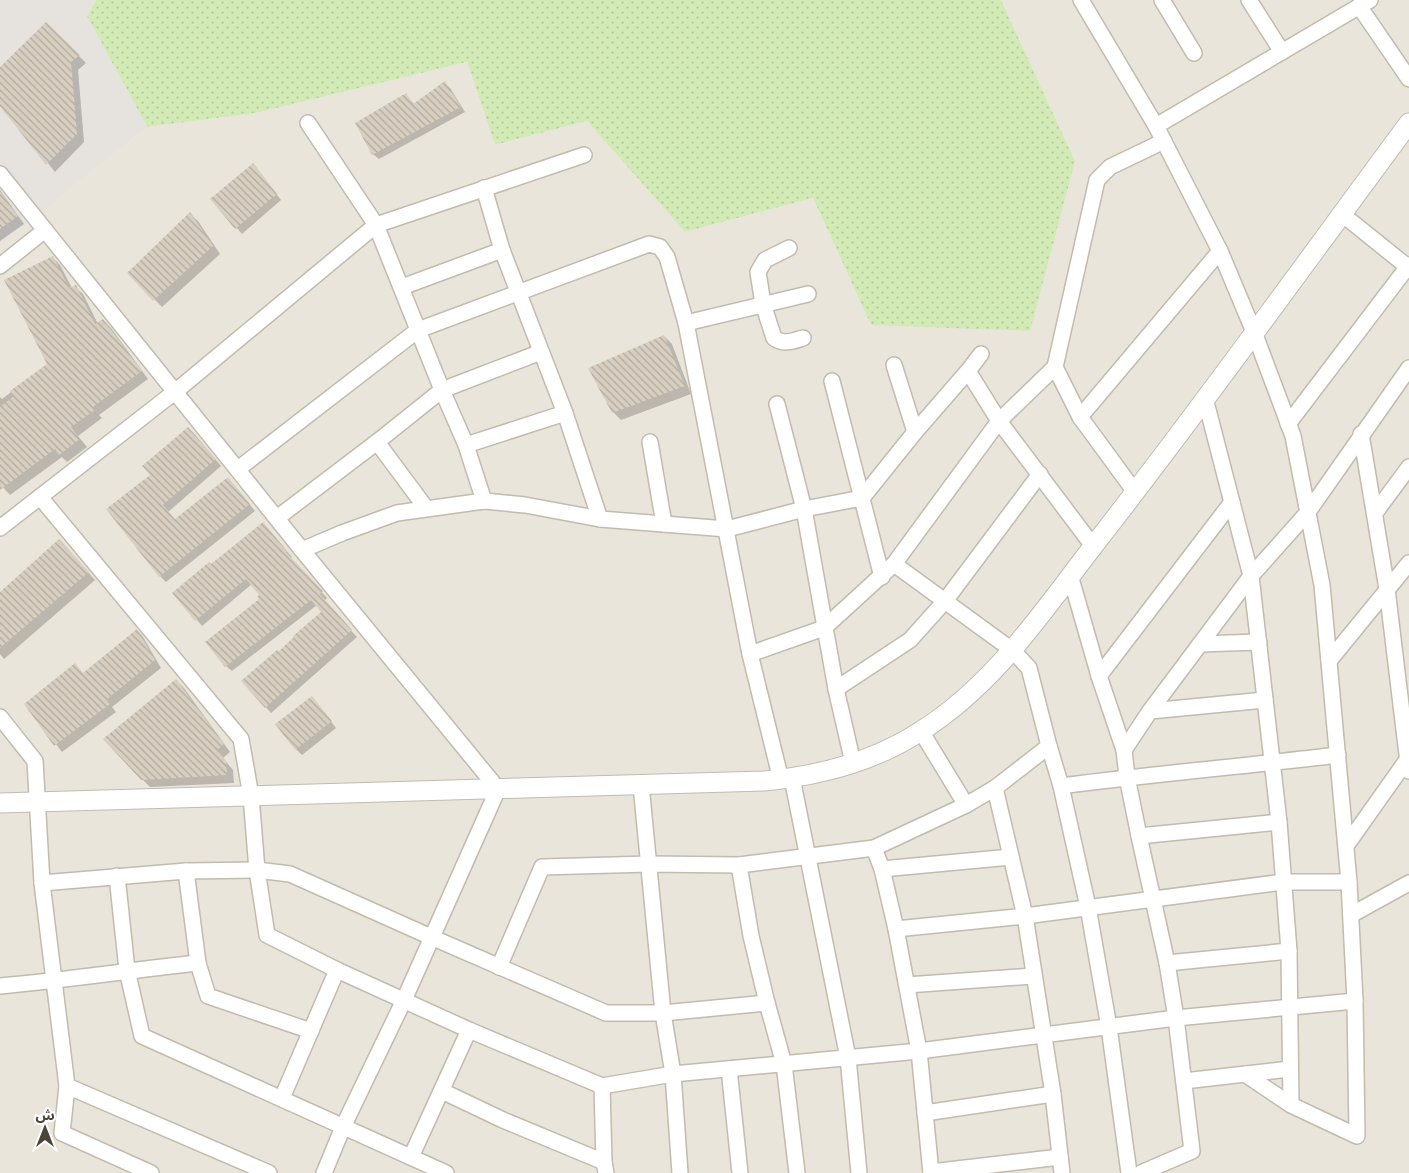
<svg xmlns="http://www.w3.org/2000/svg" width="1409" height="1173" font-family="Arial,'Noto Sans Arabic',sans-serif">
	<style>
		.residential { fill: #eae5da }
		.industrial { fill: #e6e2dd }
		.grass { fill: url(#grass-dots) }
		.shadow { fill: #0003 }
		.building { fill: url(#building-back-hatch) }
		.lines { fill: none; stroke-linecap: round; stroke-linejoin: round }
		.minor-casing { stroke: #c2bbae; stroke-width: 18 }
		.tertiary-casing { stroke: #c2bbae; stroke-width: 21 }
		.minor { stroke: #fff; stroke-width: 15 }
		.tertiary { stroke: #fff; stroke-width: 19 }
	</style>
	<defs>
		<pattern id="grass-dots" width="8" height="8" patternUnits="userSpaceOnUse" patternTransform="scale(1.25)"><rect width="8" height="8" fill="#d2eab5"/><path d="M2 2h.1M6 6h.1" fill="none" stroke="#b6ca9c" stroke-width="1.8" stroke-linecap="round"/></pattern>
		<pattern id="building-back-hatch" width="6" height="6" patternUnits="userSpaceOnUse" patternTransform="scale(1.25)"><rect width="6" height="6" fill="#d8cfc1"/><path d="M-1 5l2 2M0 0l6 6M5-1l2 2" fill="none" stroke="#b1aa9e"/></pattern>
	</defs>
	<rect width="100%" height="100%" fill="#f6f3ec"/>
	<!-- residential -->
	<polygon class="residential" points="1001,0 1409,0 1409,1173 0,1173 0,246 147,127 256,113 467,62 495,145 587,121 685,232 813,198 871,325 1075,161"/>
	<!-- industrial -->
	<polygon class="industrial" points="0,0 96,0 87,16 147,127 0,246"/>
	<!-- grass -->
	<polygon class="grass" points="96,0 1001,0 1075,161 1030,331 871,325 813,198 685,232 587,121 495,145 467,62 256,113 147,127 87,16"/>
	<!-- shadow -->
	<g class="shadow">
		<polygon points="46,24 86,63 78,70 84,142 55,172 0,103 0,68"/>
		<polygon points="445,83 450,88 465,112 379,159 373,154 406,95 414,104"/>
		<polygon points="258,170 281,200 242,234 212,199"/>
		<polygon points="0,190 24,224 0,241"/>
		<polygon points="190,214 198,221 220,254 162,307 129,274"/>
		<polygon points="52,257 60,265 72,288 75,287 83,294 98,324 103,320 111,328 148,379 99,415 102,418 78,436 87,447 67,462 62,457 10,495 0,484 0,397 2,399 48,364"/>
		<polygon points="664,336 672,344 691,394 621,420 613,412"/>
		<polygon points="194,434 221,466 168,512 176,521 234,485 255,511 166,582 160,576 152,475"/>
		<polygon points="268,529 292,557 290,558 327,598 324,601 357,637 271,713 243,681 279,653 323,612 317,605 232,671 226,666 261,595 252,584 202,626 174,593 211,566"/>
		<polygon points="67,549 95,580 4,659 0,654 0,594"/>
		<polygon points="137,630 143,637 161,668 112,707 116,712 62,752 25,704 84,674"/>
		<polygon points="176,680 184,688 230,752 223,758 233,770 234,783 150,787 142,779"/>
		<polygon points="317,703 336,728 302,755 296,749"/>
	</g>
	<!-- building -->
	<g class="building">
		<polygon points="46,22 80,55 71,62 77,134 46,165 0,106 0,67"/>
		<polygon points="445,81 461,107 372,155 355,123 406,93 413,104"/>
		<polygon points="253,163 277,194 235,229 210,199"/>
		<polygon points="0,191 18,216 0,229"/>
		<polygon points="190,212 213,246 153,301 127,273"/>
		<polygon points="53,256 69,288 76,285 95,324 103,319 142,371 93,407 95,410 71,427 80,439 59,455 55,449 0,490 0,407 14,396 10,391 47,364 4,280"/>
		<polygon points="664,335 685,386 612,413 588,368"/>
		<polygon points="188,427 216,459 163,505 175,519 228,477 250,504 159,577 106,509 150,475 142,466"/>
		<polygon points="263,522 287,551 286,552 323,591 320,594 352,630 265,708 241,681 277,650 279,651 294,637 293,636 321,612 311,600 225,667 205,642 259,599 257,597 259,595 246,579 195,621 172,593 209,562 211,564"/>
		<polygon points="59,539 89,572 0,648 0,592"/>
		<polygon points="137,629 155,660 106,700 110,704 54,746 24,704 75,663 83,673"/>
		<polygon points="176,679 224,744 217,750 226,761 227,775 141,780 103,739"/>
		<polygon points="312,696 332,721 295,750 275,724"/>
	</g>
	<g class="lines">
		<defs>
			<g id="minor">
				<polyline points="1081,0 1156,126 1220,251"/>
				<polyline points="1162,0 1194,53"/>
				<polyline points="1249,0 1282,52"/>
				<polyline points="1359,6 1409,79"/>
				<polyline points="1156,126 1370,0"/>
				<polyline points="0,174 302,550 498,789 404,1000 343,1127 324,1173"/>
				<polyline points="484,188 502,250 565,413 600,519"/>
				<polyline points="1342,214 1409,268"/>
				<path d="M789,248L765,260L758,272L763,304L774,338C783,345 793,341 803,338"/>
				<polyline points="0,266 45,230"/>
				<polyline points="402,287 502,250"/>
				<polyline points="686,323 808,294"/>
				<polyline points="894,365 915,432"/>
				<polyline points="1055,367 1097,180 1110,167 1164,141"/>
				<polyline points="968,371 999,421 1093,546"/>
				<polyline points="832,381 882,577"/>
				<polyline points="1205,398 1251,576 1279,822 1289,951 1291,1105"/>
				<polyline points="777,404 804,509 836,689 853,763"/>
				<polyline points="1080,417 1220,251 1254,332 1293,436 1322,585 1349,882 1355,1001 1357,1136 1291,1105 1245,1074"/>
				<polyline points="1288,424 1409,265"/>
				<polyline points="1361,434 1387,589 1409,771"/>
				<polyline points="650,442 664,524"/>
				<polyline points="466,445 565,413"/>
				<polyline points="238,469 418,330 376,225 308,123"/>
				<polyline points="40,497 241,739 251,796 257,870 267,935 337,970 469,1030 602,1086 673,1074 919,1051 1176,1018 1355,1001"/>
				<polyline points="484,501 466,445 442,390 418,330 649,244 660,247 667,257 686,323 750,654 781,780"/>
				<polyline points="426,508 377,442 442,390 541,352"/>
				<polyline points="1375,513 1409,467"/>
				<polyline points="277,518 377,442"/>
				<polyline points="0,528 176,391 376,225 584,155"/>
				<polyline points="302,550 342,533 397,513 484,501 525,505 600,519 727,529 804,509 862,498 915,432 968,371 981,354"/>
				<polyline points="894,564 1012,650 1029,668 1049,746 1061,786 1088,907 1109,1027 1129,1173"/>
				<polyline points="1070,575 1099,676 1124,750 1127,777 1139,836 1167,963 1176,1018 1192,1151 1141,1173"/>
				<polyline points="1200,644 1259,642"/>
				<polyline points="750,654 824,628 894,564 999,421 1055,367 1080,417 1135,492"/>
				<polyline points="1329,661 1409,563"/>
				<polyline points="1099,676 1232,502"/>
				<polyline points="836,689 910,640 945,601 1040,474"/>
				<polyline points="1150,711 1265,700"/>
				<polyline points="0,717 35,761 42,883 67,1086 269,1173"/>
				<polyline points="921,731 966,805"/>
				<polyline points="1124,750 1150,711 1251,576 1308,512 1409,368"/>
				<polyline points="792,778 848,1058 859,1173"/>
				<polyline points="641,785 663,1013 673,1074 680,1173"/>
				<path d="M1061,786C1153,774 1246,766 1338,755"/>
				<polyline points="995,788 1025,916 1053,1094 1062,1173"/>
				<polyline points="1139,836 1279,822"/>
				<polyline points="1346,846 1409,757"/>
				<polyline points="874,848 882,869 896,929 919,1051 931,1173"/>
				<polyline points="882,869 1011,857"/>
				<polyline points="186,871 198,963 208,996 311,1031"/>
				<polyline points="117,876 127,970 142,1036 446,1173"/>
				<polyline points="42,883 186,871 257,870 290,874 431,937 606,1013 663,1013 767,1003"/>
				<polyline points="1351,915 1409,883"/>
				<polyline points="896,929 1025,916 1283,882 1349,882"/>
				<polyline points="1167,963 1289,951"/>
				<polyline points="499,967 542,867 649,864 739,865"/>
				<polyline points="907,985 1033,976"/>
				<path d="M0,986C66,980 132,970 198,963"/>
				<polyline points="729,1069 740,1173"/>
				<polyline points="1184,1081 1290,1069"/>
				<polyline points="67,1086 62,1133 151,1173"/>
				<polyline points="602,1086 604,1162 606,1173"/>
				<polyline points="442,1091 503,1120 604,1162"/>
				<polyline points="282,1098 337,970"/>
				<polyline points="925,1113 1053,1094"/>
				<polyline points="411,1157 469,1030"/>
				<polyline points="931,1172 1060,1157"/>
				<polyline points="797,1173 784,1064 767,1003 751,936 739,865 874,848 966,805 995,788 1049,746"/>
			</g>
			<path id="tertiary" d="M0,803L764,781C818,776 875,761 921,731C996,684 1045,608 1098,540C1205,403 1306,262 1409,123"/>
		</defs>
		<!-- minor casing -->
		<use href="#minor" class="minor-casing"/>
		<!-- tertiary casing -->
		<use href="#tertiary" class="tertiary-casing"/>
		<!-- minor -->
		<use href="#minor" class="minor"/>
		<!-- tertiary -->
		<use href="#tertiary" class="tertiary"/>
	</g>
	<!-- north arrow -->
	<g transform="translate(45 1128)" stroke="#ffffff" stroke-width="4" paint-order="stroke">
	<path d="M0-4L9 19L0 12L-9 19Z" fill="#4b4439"/>
	<text y="-8" font-size="14" font-weight="bold" text-anchor="middle" fill="#4b4439">ش</text>
	</g>
</svg>
